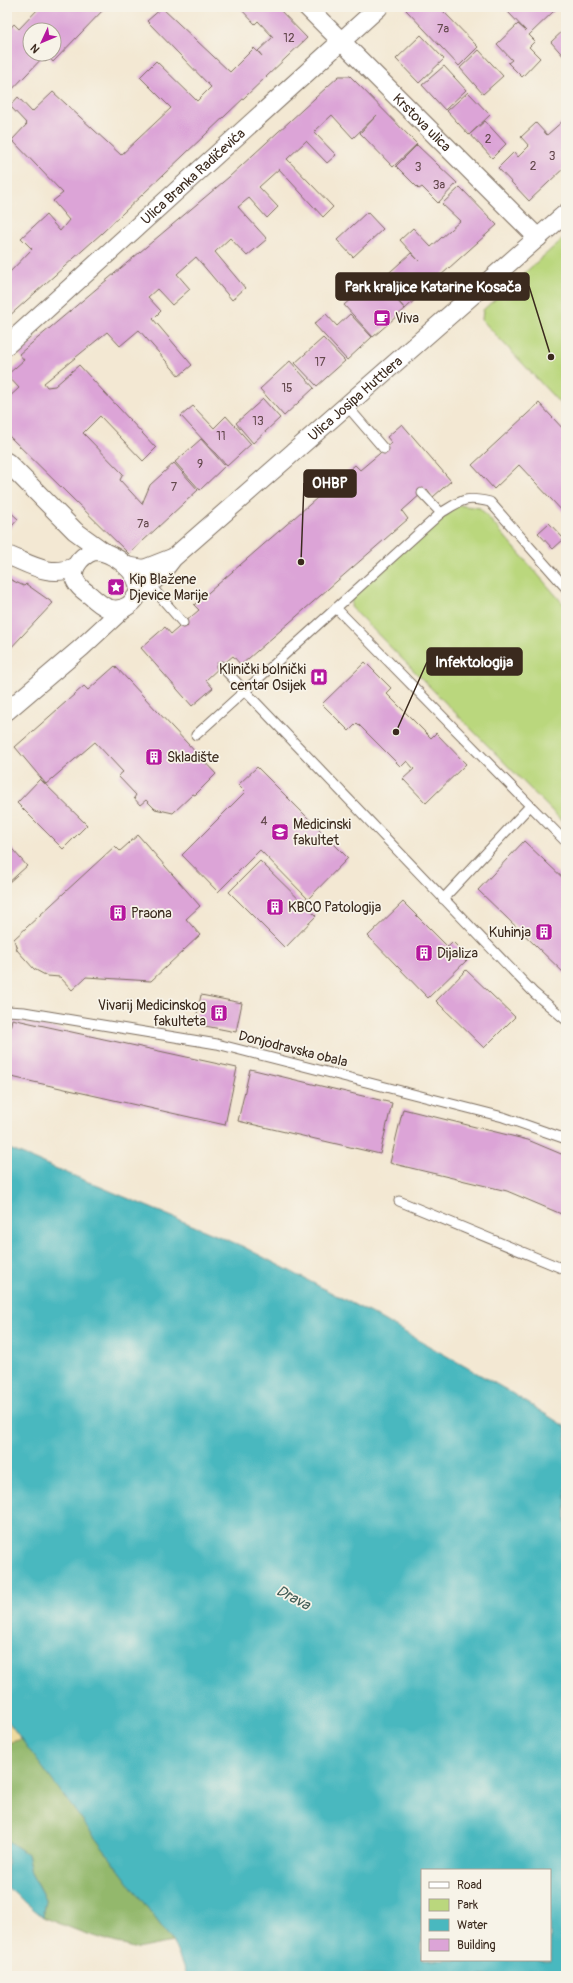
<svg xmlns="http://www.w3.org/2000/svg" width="573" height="1983" font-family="Pangolin,sans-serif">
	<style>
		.green { fill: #bad77d; stroke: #7a804e }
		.forest { fill: #93b86c; stroke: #677145 }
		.sand { fill: #eeda9e; stroke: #94825e }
		.water { fill: #49b8bf; stroke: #42716e; fill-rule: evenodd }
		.building { fill: #dca4d7; fill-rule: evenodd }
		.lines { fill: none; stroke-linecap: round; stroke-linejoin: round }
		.lane-casing { stroke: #7b6c5d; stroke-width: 11 }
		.street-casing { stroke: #7b6c5d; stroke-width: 20 }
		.lane { stroke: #fff; stroke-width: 9 }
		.street { stroke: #fff; stroke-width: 18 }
		.labels { text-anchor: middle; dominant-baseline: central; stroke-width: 3.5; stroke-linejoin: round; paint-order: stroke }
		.number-label { font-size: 12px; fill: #63484c }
		.street-label { font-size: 14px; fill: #3b2a1e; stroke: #f7f3e8 }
		.poi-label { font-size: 14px; fill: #3b2a1e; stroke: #f7f3e8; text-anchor: start }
		.water-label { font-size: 15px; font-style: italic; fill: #405c56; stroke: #f7f3e8 }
		.leader { fill: none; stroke: #3b2a1e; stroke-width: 1.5 }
		.callout-dot { fill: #3b2a1e; stroke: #f7f3e8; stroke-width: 1.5 }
		.callout { fill: #3b2a1e; stroke: #3b2a1e; stroke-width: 1.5 }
		.callout-label { font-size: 15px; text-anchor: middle; font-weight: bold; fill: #fff }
	</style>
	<rect width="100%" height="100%" fill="#f7f3e8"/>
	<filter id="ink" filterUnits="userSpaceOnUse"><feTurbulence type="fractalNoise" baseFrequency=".025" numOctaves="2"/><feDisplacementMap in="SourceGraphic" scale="8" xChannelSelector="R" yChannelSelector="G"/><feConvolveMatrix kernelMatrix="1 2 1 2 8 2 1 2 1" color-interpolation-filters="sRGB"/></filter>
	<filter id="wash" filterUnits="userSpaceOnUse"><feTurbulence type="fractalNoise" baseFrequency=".012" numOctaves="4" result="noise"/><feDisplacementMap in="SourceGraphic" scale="16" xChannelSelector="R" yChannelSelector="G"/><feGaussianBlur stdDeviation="0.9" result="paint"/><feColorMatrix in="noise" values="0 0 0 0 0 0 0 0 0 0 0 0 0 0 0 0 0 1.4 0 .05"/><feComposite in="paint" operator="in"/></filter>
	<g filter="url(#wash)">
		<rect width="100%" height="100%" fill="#f3e8d3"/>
		<!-- green -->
		<g class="green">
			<polygon points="566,236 566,410 482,320 483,310"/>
			<polygon points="458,505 480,508 566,607 566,825 351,607 353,590"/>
		</g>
		<!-- forest -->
		<polygon class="forest" points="22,1739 173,1942 136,1949 81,1932 43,1917 46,1901 31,1873 27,1854 7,1840 7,1743"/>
		<!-- sand -->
		<polygon class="sand" points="7,1720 22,1739 7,1743"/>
		<!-- water -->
		<g class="water">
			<path d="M7,1148L242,1246L376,1316L505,1389L566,1427V1976H187L173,1942L7,1720ZM422,1870H550V1960H422Z"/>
			<polygon points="7,1840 27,1854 31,1873 46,1901 43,1917 7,1887"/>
		</g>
		<g id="blocks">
			<!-- building -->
			<g class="building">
				<path d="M40,7H106L53,62L46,54L7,95V32L14,24L19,29ZM30,30H54V54H30Z"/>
				<polygon points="239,7 277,7 307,38 102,233 7,318 7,275 32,249 21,238 46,215 60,231 69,220 53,201 63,193 12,140 27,124 10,106 18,97 32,112 53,92 121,155 171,108 140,77 156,61 197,101 211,87 147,21 162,8 230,72 254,48 262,56 258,51 273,37 258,21 255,24"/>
				<polygon points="408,7 448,7 443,11 478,47 459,66 406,10"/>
				<polygon points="513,7 552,7 555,10 529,35 535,41 529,47 540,58 522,77 508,63 512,60 497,44 518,24 526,31 508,12"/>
				<polygon points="566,28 566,59 551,42"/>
				<polygon points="421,35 444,59 419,83 396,59"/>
				<polygon points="479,50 503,76 483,94 460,68"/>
				<polygon points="444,66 466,90 445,110 422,85"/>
				<polygon points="339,76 350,76 417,144 393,167 360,133 377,115 353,138 332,115 314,132 336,155 327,163 306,141 287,159 333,207 323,217 279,169 259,187 278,207 267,218 249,198 238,207 267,239 247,256 230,238 215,252 245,288 232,300 196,257 177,274 190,289 172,305 157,289 148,297 161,311 153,319 192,365 179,376 139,330 120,346 107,332 44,383 47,387 55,386 79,365 156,448 143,461 100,416 83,433 123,474 120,480 142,504 150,485 174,463 198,490 129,554 7,434 7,399 19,388 7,375 24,360 19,354 229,177"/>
				<polygon points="468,92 490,115 469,135 447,111"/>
				<polygon points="565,119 566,166 529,201 498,168 514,152 518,157 529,146 521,137 536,123 547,135"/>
				<polygon points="485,121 506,144 492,158 470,134"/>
				<polygon points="417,145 457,183 438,203 422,187 419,189 396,166"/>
				<polygon points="460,187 497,225 420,294 410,284 420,295 405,309 384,285 405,309 373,337 344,305 376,277 380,281 411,253 419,261 400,240 413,228 431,247 460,221 442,204"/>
				<polygon points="367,212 383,229 353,257 337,240"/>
				<polygon points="326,314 337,326 350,314 372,337 347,360 314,324"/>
				<polygon points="323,338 345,361 317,386 295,363"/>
				<polygon points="290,361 314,388 284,416 260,389"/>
				<polygon points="263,399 280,418 253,443 236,423"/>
				<polygon points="539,403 566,432 566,515 519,465 494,489 472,465"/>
				<polygon points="193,406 214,428 226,416 251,444 227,466 181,416"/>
				<polygon points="402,424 451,481 433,497 427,489 422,493 402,511 408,519 241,665 233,656 221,666 206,680 213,688 192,706 141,648 165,627 171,634 199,610 194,605 355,465 360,470 392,443 387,437"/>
				<polygon points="201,439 225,466 200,490 175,462"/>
				<polygon points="7,509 18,519 7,532"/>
				<polygon points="549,523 564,539 553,549 538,533"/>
				<polygon points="7,578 24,586 26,584 53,603 7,652"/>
				<polygon points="365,662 391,688 386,693 431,738 436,733 466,764 426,803 403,779 414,769 407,761 401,767 357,723 349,731 322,704"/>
				<polygon points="115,666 216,774 195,795 193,794 173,813 155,809 146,800 140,805 134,798 136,795 118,776 123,772 95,742 46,784 15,747 84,686 88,690"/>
				<polygon points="257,767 348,858 308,899 260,850 218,892 182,855 245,792 238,785"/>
				<polygon points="40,779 87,825 63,849 17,803"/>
				<polygon points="138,835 200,906 186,919 200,935 151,981 86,977 72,990 60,977 47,976 34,969 17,950 14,939 115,846 120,851"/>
				<polygon points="524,841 566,881 566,975 478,890"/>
				<polygon points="7,843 27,866 7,884"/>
				<polygon points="260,861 316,916 285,948 229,892"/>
				<polygon points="403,902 448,947 453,942 469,958 428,998 368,936"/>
				<polygon points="466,970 515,1017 484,1048 436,1001"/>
				<polygon points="201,995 242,1003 236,1032 195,1024"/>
				<polygon points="12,1019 237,1068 225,1125 7,1076 7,1042"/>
				<polygon points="250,1069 392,1103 380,1154 238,1121"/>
				<polygon points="403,1109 528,1140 566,1156 566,1216 507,1191 390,1163"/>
			</g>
		</g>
	</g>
	<g filter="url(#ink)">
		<use href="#blocks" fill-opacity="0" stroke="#7b6c5d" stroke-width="1"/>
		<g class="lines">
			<defs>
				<g id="lane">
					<polyline points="347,406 384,449"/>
					<polyline points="422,493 441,513"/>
					<polyline points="150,585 183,623"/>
					<polyline points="336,608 566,842"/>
					<polyline points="221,666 534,993 566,1020"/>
					<path d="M196,735L441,513C462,500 465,496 490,502L566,588"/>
					<polyline points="443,899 530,806"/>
					<polyline points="7,1011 24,1012 217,1044 503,1117 566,1139"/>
					<polyline points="399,1201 566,1270"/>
				</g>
				<g id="street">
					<path id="s1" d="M307,7L538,238"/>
					<path id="s2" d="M7,345L379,7"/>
					<polyline points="7,462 75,531 104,552"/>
					<path d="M94,551C116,550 157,585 129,605C124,609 117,610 111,609C104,608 98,602 93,598C89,594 83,591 79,586C66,572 80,556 94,551Z"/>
					<path d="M7,555C30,564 51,579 76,566"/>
					<polyline points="126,566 144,569 172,558"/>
					<path id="s3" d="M134,599L159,576L173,558L566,213"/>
					<polyline points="7,711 81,648 124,608"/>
				</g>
			</defs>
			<!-- lane casing -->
			<use href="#lane" class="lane-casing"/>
			<!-- street casing -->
			<use href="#street" class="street-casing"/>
			<!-- lane -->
			<use href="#lane" class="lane"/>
			<!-- street -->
			<use href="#street" class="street"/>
		</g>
	</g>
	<!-- icons -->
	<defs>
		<symbol id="cafe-square" viewBox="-11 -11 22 22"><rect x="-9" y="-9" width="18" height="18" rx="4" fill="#b5179e" stroke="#f7f3e8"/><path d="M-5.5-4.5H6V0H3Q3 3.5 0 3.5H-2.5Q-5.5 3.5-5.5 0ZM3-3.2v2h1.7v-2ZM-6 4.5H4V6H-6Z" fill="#fff"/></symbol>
		<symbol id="sight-square" viewBox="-11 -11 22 22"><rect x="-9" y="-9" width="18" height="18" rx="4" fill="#b5179e" stroke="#f7f3e8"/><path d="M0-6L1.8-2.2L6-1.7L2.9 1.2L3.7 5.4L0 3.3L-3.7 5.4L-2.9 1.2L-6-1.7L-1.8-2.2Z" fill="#fff"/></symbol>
		<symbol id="hospital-square" viewBox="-11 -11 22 22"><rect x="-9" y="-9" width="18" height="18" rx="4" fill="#b5179e" stroke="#f7f3e8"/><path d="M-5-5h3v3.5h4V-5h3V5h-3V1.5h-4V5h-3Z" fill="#fff"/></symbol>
		<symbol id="building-square" viewBox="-11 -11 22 22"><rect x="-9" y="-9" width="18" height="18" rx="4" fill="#b5179e" stroke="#f7f3e8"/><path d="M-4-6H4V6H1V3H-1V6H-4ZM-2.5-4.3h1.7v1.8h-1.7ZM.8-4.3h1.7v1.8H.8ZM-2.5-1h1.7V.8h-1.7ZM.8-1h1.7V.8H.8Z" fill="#fff"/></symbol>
		<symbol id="university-square" viewBox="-11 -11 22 22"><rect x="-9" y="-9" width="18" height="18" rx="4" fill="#b5179e" stroke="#f7f3e8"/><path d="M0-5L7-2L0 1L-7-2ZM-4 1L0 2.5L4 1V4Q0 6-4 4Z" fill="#fff"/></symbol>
	</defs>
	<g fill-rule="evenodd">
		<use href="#cafe-square" x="372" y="308" width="20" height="20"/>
		<use href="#sight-square" x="106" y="577" width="20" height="20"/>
		<use href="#hospital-square" x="309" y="667" width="20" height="20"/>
		<use href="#building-square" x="144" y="747" width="20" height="20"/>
		<use href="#university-square" x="270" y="822" width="20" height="20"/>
		<use href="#building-square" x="265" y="897" width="20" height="20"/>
		<use href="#building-square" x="108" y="903" width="20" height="20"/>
		<use href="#building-square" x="534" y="922" width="20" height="20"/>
		<use href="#building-square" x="414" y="943" width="20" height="20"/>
		<use href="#building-square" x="209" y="1003" width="20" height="20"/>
	</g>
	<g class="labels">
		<!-- number labels -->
		<g class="number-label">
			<text x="443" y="29">7a</text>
			<text x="289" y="38">12</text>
			<text x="488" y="139">2</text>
			<text x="552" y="156">3</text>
			<text x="533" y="166">2</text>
			<text x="418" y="167">3</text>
			<text x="439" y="185">3a</text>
			<text x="320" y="362">17</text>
			<text x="287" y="388">15</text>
			<text x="258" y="421">13</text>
			<text x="221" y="436">11</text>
			<text x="200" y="464">9</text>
			<text x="174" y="487">7</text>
			<text x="143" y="524">7a</text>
			<text x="264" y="821">4</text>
		</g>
		<!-- street labels -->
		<g class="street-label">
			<text stroke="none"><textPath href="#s1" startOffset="163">Krstova ulica</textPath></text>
			<text stroke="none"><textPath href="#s2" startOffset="251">Ulica Branka Radičevića</textPath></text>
			<text stroke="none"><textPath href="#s3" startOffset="299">Ulica Josipa Huttlera</textPath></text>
			<text transform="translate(293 1049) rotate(14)">Donjodravska obala</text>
		</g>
		<!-- poi labels -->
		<g class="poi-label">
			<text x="395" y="318">Viva</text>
			<text x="129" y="579">Kip Blažene<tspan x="129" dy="16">Djevice Marije</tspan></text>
			<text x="306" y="669" text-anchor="end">Klinički bolnički<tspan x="306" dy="16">centar Osijek</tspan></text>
			<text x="167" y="757">Skladište</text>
			<text x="293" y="824">Medicinski<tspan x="293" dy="16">fakultet</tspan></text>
			<text x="288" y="907">KBCO Patologija</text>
			<text x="131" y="913">Praona</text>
			<text x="531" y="932" text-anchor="end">Kuhinja</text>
			<text x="437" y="953">Dijaliza</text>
			<text x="206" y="1005" text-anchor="end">Vivarij Medicinskog<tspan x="206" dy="16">fakulteta</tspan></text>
		</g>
		<!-- water labels -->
		<g class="water-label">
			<text transform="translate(293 1598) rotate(28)">Drava</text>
		</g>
	</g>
	<!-- callouts -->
	<path class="leader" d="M551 357L529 286M301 562L304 483M396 732L427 662"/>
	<g class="callout-dot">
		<circle cx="551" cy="357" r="4"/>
		<circle cx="301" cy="562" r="4"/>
		<circle cx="396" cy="732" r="4"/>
	</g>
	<g class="callout">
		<rect x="336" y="273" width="193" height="27" rx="4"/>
		<rect x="304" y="470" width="52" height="27" rx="4"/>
		<rect x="427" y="648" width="95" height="27" rx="4"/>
	</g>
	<g class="callout-label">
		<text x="433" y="292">Park kraljice Katarine Kosača</text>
		<text x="330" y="488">OHBP</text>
		<text x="474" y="667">Infektologija</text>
	</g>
	<!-- margin -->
	<rect width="573" height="1983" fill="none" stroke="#f7f3e8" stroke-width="24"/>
	<!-- legend -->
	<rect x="421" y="1869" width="130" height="92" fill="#f7f3e8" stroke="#aca397"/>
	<rect x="429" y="1882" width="20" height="6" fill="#ffffff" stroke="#aca397"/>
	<text x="457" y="1889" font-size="12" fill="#3b2a1e">Road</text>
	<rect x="429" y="1899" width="20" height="12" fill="#bad77d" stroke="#aca397"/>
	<text x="457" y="1909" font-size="12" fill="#3b2a1e">Park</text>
	<rect x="429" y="1919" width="20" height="12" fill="#49b8bf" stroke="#aca397"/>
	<text x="457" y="1929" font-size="12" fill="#3b2a1e">Water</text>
	<rect x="429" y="1939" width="20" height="12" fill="#dca4d7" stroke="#aca397"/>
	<text x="457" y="1949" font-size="12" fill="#3b2a1e">Building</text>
	<!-- north arrow -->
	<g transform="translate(42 42) rotate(226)"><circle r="19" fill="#f7f3e8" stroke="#aca397"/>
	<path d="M0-3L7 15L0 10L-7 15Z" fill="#b5179e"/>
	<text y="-6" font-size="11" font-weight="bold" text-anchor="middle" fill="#3b2a1e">N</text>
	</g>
</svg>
